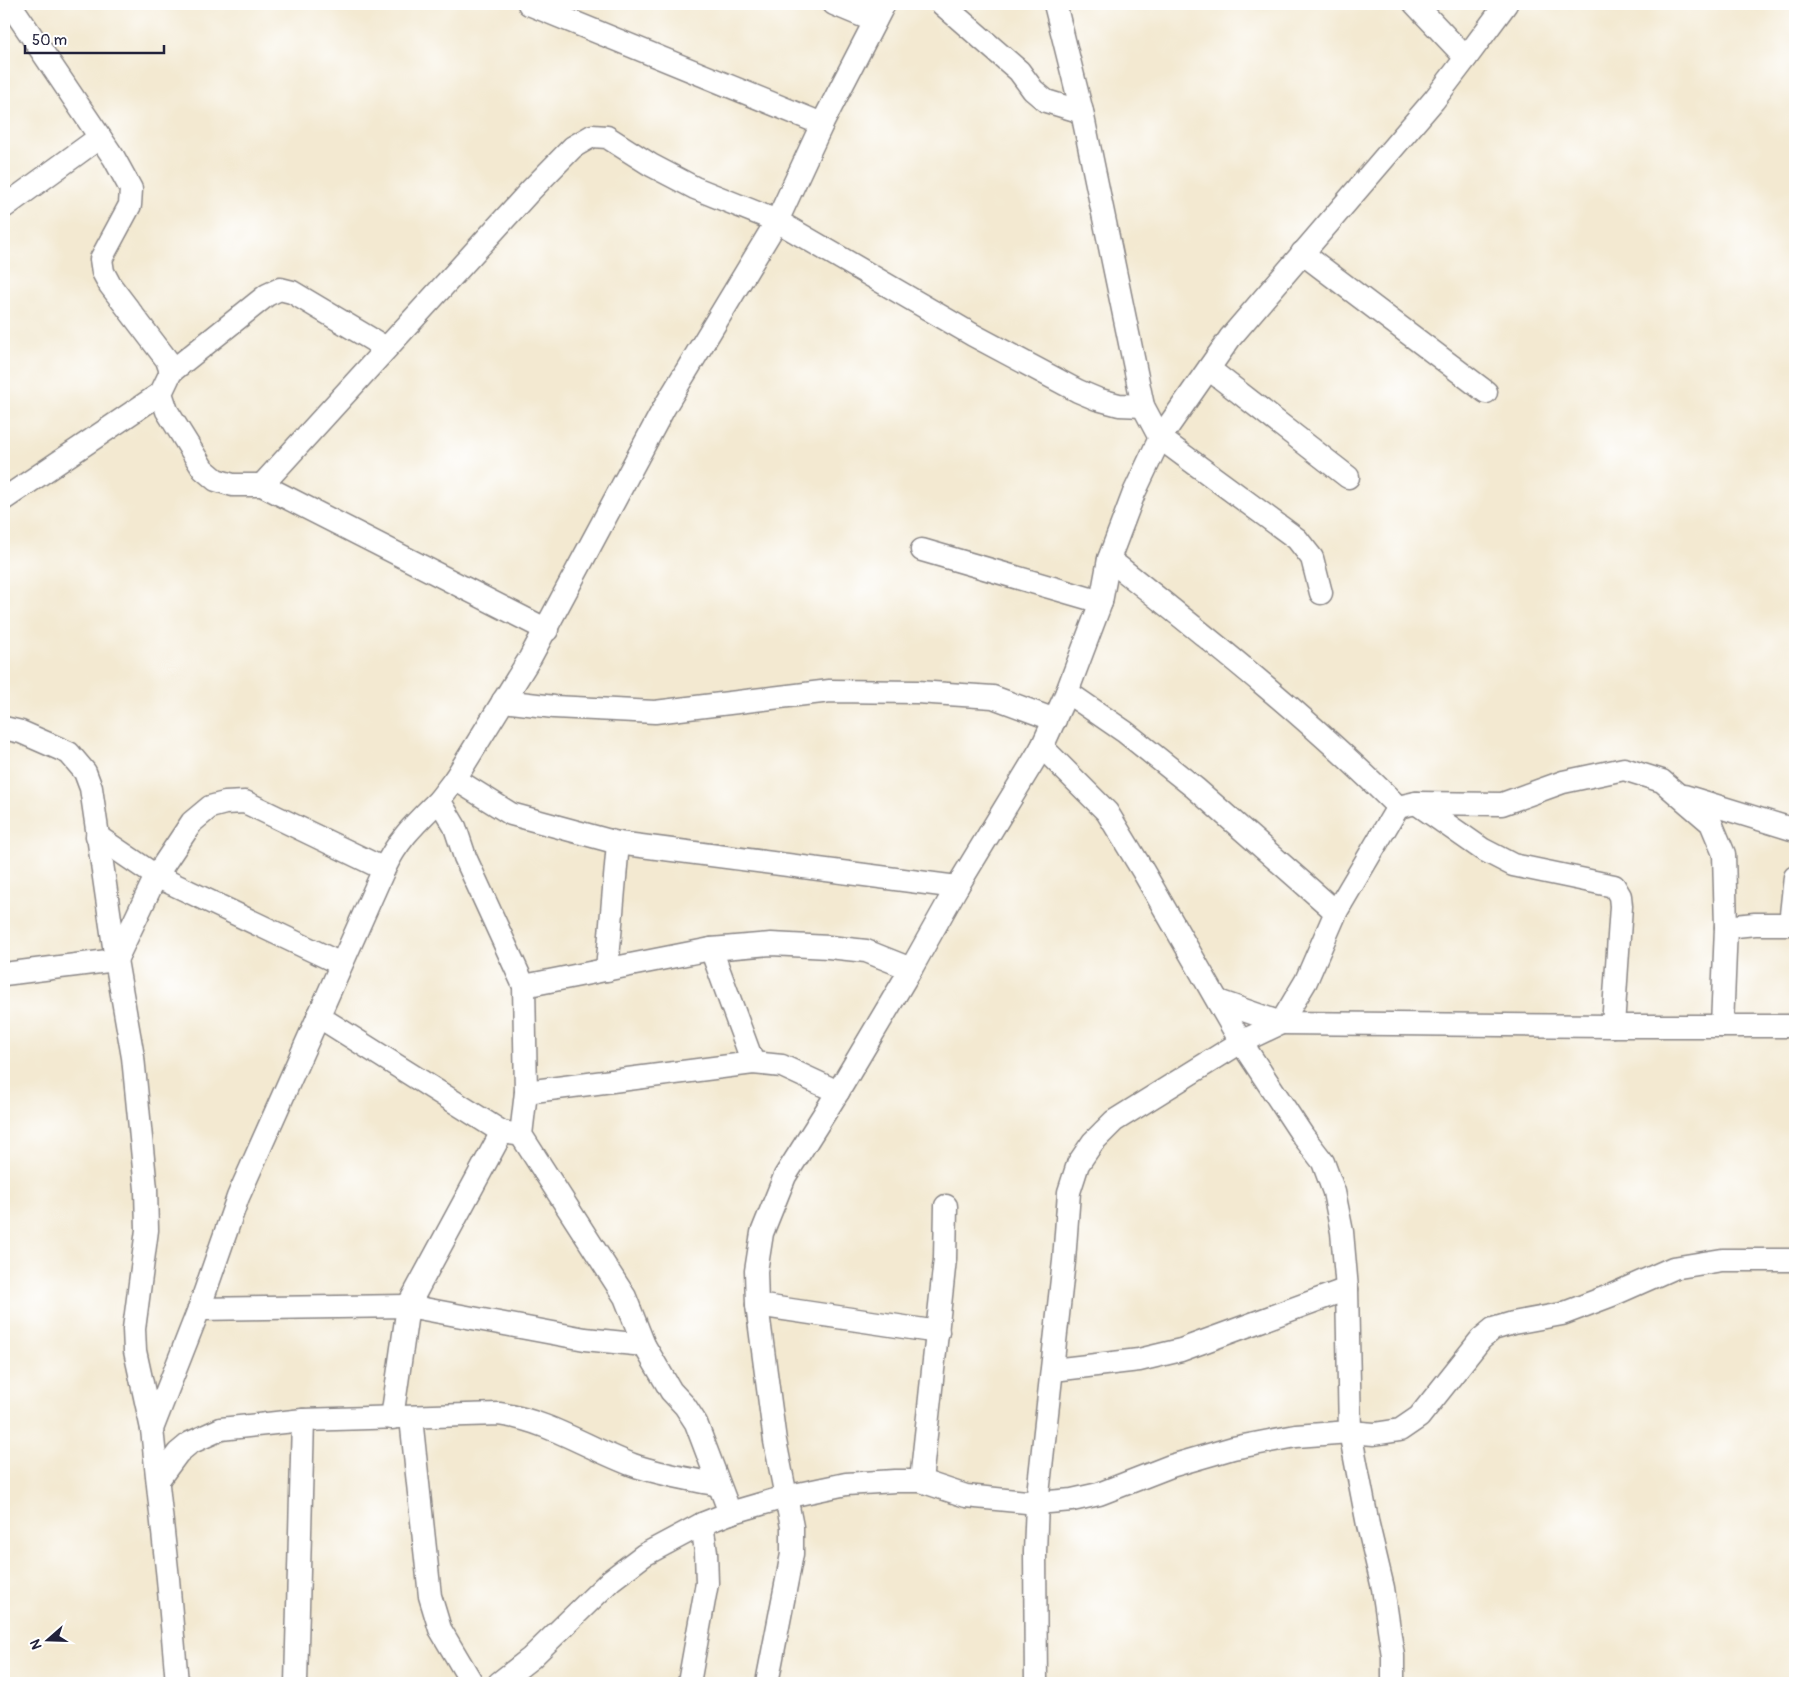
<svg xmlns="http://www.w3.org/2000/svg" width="1799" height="1687" font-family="Pangolin,sans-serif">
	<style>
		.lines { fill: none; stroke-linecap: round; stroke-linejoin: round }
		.minor-casing { stroke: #8a8686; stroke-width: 25 }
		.minor { stroke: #fff; stroke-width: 22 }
	</style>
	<rect width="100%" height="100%" fill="#fff"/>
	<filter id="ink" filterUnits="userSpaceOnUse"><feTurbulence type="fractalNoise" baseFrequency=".02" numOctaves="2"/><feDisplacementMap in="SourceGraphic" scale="10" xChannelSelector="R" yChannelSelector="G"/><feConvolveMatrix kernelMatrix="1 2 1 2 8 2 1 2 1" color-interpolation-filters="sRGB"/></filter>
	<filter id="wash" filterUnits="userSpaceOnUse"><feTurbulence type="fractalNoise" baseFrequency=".0096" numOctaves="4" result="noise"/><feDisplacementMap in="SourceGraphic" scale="20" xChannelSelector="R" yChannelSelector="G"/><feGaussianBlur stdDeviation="1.12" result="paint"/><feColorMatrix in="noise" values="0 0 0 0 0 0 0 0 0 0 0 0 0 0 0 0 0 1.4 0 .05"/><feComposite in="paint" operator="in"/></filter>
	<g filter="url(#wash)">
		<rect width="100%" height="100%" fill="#f3e9d1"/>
	</g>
	<g filter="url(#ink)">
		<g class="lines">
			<defs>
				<g id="minor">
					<polyline points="10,4 114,158 131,189 130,205 101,259 103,272 110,285 167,360 171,372 161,393 167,411 203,469 216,480 233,485 262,485 547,630"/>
					<polyline points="529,4 822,124"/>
					<polyline points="834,4 875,21"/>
					<polyline points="942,4 1019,71 1033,90 1046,101 1082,112"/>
					<polyline points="1055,4 1082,112 1143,406 1160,438 1297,539 1312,558 1321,593"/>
					<polyline points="1415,4 1466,58"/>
					<polyline points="4,207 100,137"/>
					<polyline points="1302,253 1486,392"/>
					<polyline points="1209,369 1348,477"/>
					<polyline points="171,372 267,295 280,289 292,292 386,348"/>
					<polyline points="262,485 530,191 573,147 592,136 607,137 651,165 695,188 777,221 973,335 1078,391 1097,399 1119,405 1143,406"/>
					<polyline points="4,499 161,393"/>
					<polyline points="922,550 1101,602"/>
					<polyline points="1067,692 1125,732 1195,788 1336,912"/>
					<polyline points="503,701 554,707 655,712 830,691 917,692 993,697 1055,720"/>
					<polyline points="4,728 21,732 69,753 85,772 91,788 116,960 133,1057 146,1189 147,1230 134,1329 135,1351 152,1429"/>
					<polyline points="1042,747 1107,812 1143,871 1241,1042 1303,1136 1323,1162 1334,1192 1342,1232 1347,1289 1350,1432 1368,1525 1383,1588 1393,1656 1393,1683"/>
					<polyline points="455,779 511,814 618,843 957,887"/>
					<polyline points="1684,796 1795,830"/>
					<polyline points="1416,803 1482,849 1513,865 1614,886 1620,896 1621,906 1613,1026"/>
					<polyline points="1398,807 1416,803 1502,804 1563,782 1624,769 1662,781 1711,823 1724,854 1726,927 1722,1026"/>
					<polyline points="97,836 156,876 341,964"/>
					<polyline points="1726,927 1755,924 1790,924 1795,877"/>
					<polyline points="711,949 753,1063"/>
					<polyline points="607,970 618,843"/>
					<polyline points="4,974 116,960 156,876 192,822 210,807 225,803 245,802 384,869"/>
					<polyline points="524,986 711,949 771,944 829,947 866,951 911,969"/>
					<polyline points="1218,1001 1281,1023 1613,1026 1795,1026"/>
					<polyline points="318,1016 502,1132 515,1134"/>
					<polyline points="526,1092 753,1063 782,1066 838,1092"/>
					<polyline points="757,1305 938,1332"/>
					<polyline points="199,1309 408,1306 585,1339 644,1345"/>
					<polyline points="1053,1370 1139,1360 1181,1350 1347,1289"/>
					<polyline points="392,1418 408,1306 502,1132"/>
					<polyline points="411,1418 430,1596 440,1629 472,1683"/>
					<path d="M158,1480L178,1453L190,1443L221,1429L303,1420L499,1414C549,1421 587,1448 633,1465C661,1475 691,1479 719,1485"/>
					<polyline points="921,1481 945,1259 946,1206"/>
					<polyline points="730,1513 696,1423 685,1406 671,1391 644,1345 625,1297 521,1135 526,1092 524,986 465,857 455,827 439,800 455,779 530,658 664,408 777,221 822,124 884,4"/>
					<path d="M177,1683L168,1579L152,1429L199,1309L238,1197L384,869C399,838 415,824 439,800"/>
					<polyline points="296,1683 303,1420"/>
					<polyline points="499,1683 531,1658 611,1580 644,1555 702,1524 730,1513 785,1497 846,1484 895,1481 921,1481 966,1496 1037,1503 1072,1500 1099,1494 1171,1466 1233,1448 1296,1436 1350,1432 1374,1434 1400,1430 1419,1417 1481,1339 1493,1329 1513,1323 1562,1314 1612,1295 1673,1268 1722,1260 1795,1260"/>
					<polyline points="689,1683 707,1583 706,1552 702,1524"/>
					<polyline points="767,1683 792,1554 792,1527 775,1441 757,1305 756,1271 762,1233 785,1176 838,1092 911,969 957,887 1042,747 1067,692 1101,602 1109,559 1134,493 1160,438 1230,338 1434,100 1466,58 1506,4"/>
					<path d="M1036,1683L1035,1552L1037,1503L1064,1261L1069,1192L1078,1164L1093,1142L1114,1121L1241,1042L1281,1023L1306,981L1336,912L1398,807C1308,717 1208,638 1109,559"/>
				</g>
			</defs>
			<!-- minor casing -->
			<use href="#minor" class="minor-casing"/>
			<!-- minor -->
			<use href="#minor" class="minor"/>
		</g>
	</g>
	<!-- margin -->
	<rect width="1799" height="1687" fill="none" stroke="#fff" stroke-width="20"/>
	<!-- north arrow -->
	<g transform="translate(48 1640) rotate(250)" stroke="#ffffff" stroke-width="4" paint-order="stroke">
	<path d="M0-4L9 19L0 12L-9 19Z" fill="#22223b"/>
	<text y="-8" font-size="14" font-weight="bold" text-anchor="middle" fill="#22223b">N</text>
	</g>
	<!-- scale -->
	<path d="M25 45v8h139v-8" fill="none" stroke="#22223b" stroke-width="2.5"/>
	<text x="32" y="45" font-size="15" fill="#22223b" stroke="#ffffff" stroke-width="4" paint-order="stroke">50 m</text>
</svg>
